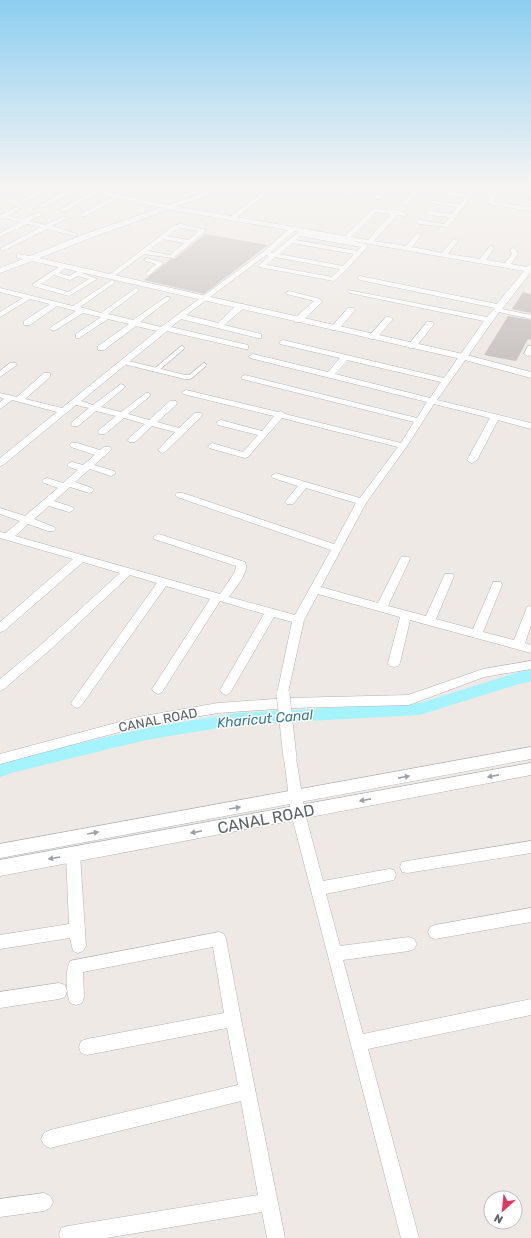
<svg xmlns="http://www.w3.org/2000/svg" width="531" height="1238" font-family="Rubik,sans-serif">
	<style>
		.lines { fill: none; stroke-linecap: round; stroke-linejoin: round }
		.canal { fill: #a5f4fd; fill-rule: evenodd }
		.building { fill: #cac4c2 }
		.service-casing { stroke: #b0b5b7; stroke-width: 5 }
		.minor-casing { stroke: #b0b5b7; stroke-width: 1 }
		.tertiary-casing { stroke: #b0b5b7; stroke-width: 1 }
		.service { stroke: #fff; stroke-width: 4 }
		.minor { fill: #fff; fill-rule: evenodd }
		.tertiary { fill: #fff; fill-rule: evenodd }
		.minor-bridge-casing { stroke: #b0b5b7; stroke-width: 14; stroke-linecap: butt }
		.minor-bridge { stroke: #fff; stroke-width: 13 }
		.oneway { fill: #9da1a3 }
		.labels { text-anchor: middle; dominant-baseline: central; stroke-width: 3; stroke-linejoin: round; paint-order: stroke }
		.street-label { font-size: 13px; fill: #5c6365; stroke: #fff }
		.water-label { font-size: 14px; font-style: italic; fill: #387c8c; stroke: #fff }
		.near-street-label { font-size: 16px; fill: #5c6365; stroke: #fff }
	</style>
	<rect width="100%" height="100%" fill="#eee9e4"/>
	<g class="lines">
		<!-- canal -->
		<polygon class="canal" points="531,670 531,682 519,684 420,715 237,725 146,740 15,772 0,777 0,763 15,758 146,728 237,713 420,703 519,672"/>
	</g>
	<!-- building -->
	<g class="building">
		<polygon points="205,234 268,245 204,294 144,280 171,259 174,259"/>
		<polygon points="523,292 531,294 531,313 512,309"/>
		<polygon points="508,316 531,320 531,340 528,339 516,361 484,355"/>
	</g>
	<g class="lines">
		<defs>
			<g id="service">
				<polyline points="124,362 185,377 190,377 204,365"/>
				<polyline points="156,370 182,348"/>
			</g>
			<g id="minor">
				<polygon points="10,187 17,187 0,196 0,192"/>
				<polygon points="46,187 53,187 24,202 19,201"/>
				<path d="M73,187H85L167,205L231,216L266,190L268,191V193L237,217L345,236L373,209L396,210L408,214L405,216L397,215L374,241L406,246L416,234L418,233L421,235L412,247L442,253L453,240L455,239L458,241L448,254L480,259L489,247L491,246L494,248L486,260L505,263L512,254L510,250L513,248L515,249L518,254L511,264L527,267L531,264V272L502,309L531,315V319L499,312L437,400L531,423V429L498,420L477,460L472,463L469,462L467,460L490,418L434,404L407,446L366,503L321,587L378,603L401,557H409L410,559L388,606L426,616L444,576L445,574H453L454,576L436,619L473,629L492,585L493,582H501L502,585L483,632L514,640L526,610L527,607L531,606V625L525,643L531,645V653L410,620L400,663L398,666L394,667L390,666L388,663L400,617L318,594L304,620L287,697L283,699L279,697L277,694L292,622L274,617L230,693L226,695L222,693L220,690L264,614L220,601L162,692L158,694L154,692L152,689L154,686L210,599L166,586L81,706L77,708L73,706L71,703L73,700L157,583L130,575L51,649L4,689L0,691V679L43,643L120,573L83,562L4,631L0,632V622L73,559L0,538V532L6,533L20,521L0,514V508L25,516L58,488L44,483L42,481L44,479L47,478L63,483L78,470L69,467L67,465L69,463L72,462L83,465L95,455L71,447L70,445L71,443H77L100,450L104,447H110L111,449L110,451L94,465L114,471L116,473L111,476L90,469L75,482L92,488L94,490L92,492L89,493L70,487L54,501L72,507L74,509L72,511L69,512L49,506L34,519L54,527L56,529L54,531H48L28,524L15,536L220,594L235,572L236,566L154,539L153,537L158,534L162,535L245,562C250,572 235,588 229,597L295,615L331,550L177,497L175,495L177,493H183L334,544L356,503L306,488L293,504H287L285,502L298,486L273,478L271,476L276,473L279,474L360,498L398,447L282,418L248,457L245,458L209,448L208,446L212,443L243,452L258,435L218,425L217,423L218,421L221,420L262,431L274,416L183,394L182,392L186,390L278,412L281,411L285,414L401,443L414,422L242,379L241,377L245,375L417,418L427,402L250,358L249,356L253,354L328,372L340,358L280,344L279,342L283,340L444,378L484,321L350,293L347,291L348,290L487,317L495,308L360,280L357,278L360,276L497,304L524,271L347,240L365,244L368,246L347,269L334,281L259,267V265L269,256L266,255L186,315L218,323L238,304H244V308L224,325L261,334V338H258L181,319L171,327L248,345V349H245L167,331L81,401L93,405L121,384L125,386L124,388L101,407L121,412L146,393H149L150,395L149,397L128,414L149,420L170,401H176L177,403L176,405L157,422L179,428L195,413H201L202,415L201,417L165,452L162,453L158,450L175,432L152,426L135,442H129L128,440L129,438L145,424L124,418L105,434H99L98,432L99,430L116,416L96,411L78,426H72L71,424L72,422L89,408L76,405L3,465L0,466V458L57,412L12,400L0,409V402L4,399L0,397V393L17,397L44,373H50V377L25,399L62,408L157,331L136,326L104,350H98V346L129,324L108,319L79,338H76V334L101,317L83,313L54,331L50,329L51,327L76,311L57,306L30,325H24V321L50,304L30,299L0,317V312L23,298L0,292V288L73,306L112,280L115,282L114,283L80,307L101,313L136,288L138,289V291L108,314L133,320L166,297H170V299L140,322L161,327L263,252L288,230L167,209L119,198L85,216H81V214L113,197L97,193L65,211H61V209L92,192L78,189L43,207L38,206ZM376,212L391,214L368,240L351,237ZM294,231L342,240L299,232L273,253L270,252ZM300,236L361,247L357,251L296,240ZM292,243L354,254L343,266L279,254ZM275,257L340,269L332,277L266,265ZM347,360L441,382L430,398L335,374Z"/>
				<polygon points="295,187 301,187 297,190 295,189"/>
				<polygon points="325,187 331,187 325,193 321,193 320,192"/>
				<polygon points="354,187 360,187 351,197 347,197 346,196"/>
				<polygon points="385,187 391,187 380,199 376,199 376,197"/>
				<polygon points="398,187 409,187 419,190 407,205 405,206 402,204 412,191"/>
				<polygon points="473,187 479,187 448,227 419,224 416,222 419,220 444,224 450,217 428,215 425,213 428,211 452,214 457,207 432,203 432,201 460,204 465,197 436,192 436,190 468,194"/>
				<polygon points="486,187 500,187 531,191 531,195"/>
				<polygon points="493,194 496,196 493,202 531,207 531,211 488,204 490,196"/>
				<polygon points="17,207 20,209 19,210 8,216 23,219 37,213 41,213 41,215 29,221 46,225 62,217 66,217 66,219 52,226 78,234 75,236 47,229 5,250 1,250 1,248 41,227 27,224 0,237 0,233 21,222 4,218 0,219 0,215"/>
				<path d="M181,224L207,230L173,258L144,254L112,278H108V276L173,226ZM181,228L199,231L188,240L167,236L177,229ZM163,239L184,243L170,255L148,251Z"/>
				<polygon points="147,258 164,263 148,276 145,274 156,264 145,261 145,259"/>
				<path d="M62,265L67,266L59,273L69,276L82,268L85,270L82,273L97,279L69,296L33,286V284ZM54,275L70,280L78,276L89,279L68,292L41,284Z"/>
				<polygon points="289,291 320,299 322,302 301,322 295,322 295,318 314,301 287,294 286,293"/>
				<polygon points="348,308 354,308 355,310 338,330 332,330 332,326"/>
				<polygon points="386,317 389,317 393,319 376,339 370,339 370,335"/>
				<polygon points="427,322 433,322 434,324 415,348 409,348 409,344"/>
				<polygon points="528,346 531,346 531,355 528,356 524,354"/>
				<polygon points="10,363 16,363 17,365 0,377 0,371"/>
				<polygon points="531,661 531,669 484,677 409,705 290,708 218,713 138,727 0,764 0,754 138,717 218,703 290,698 408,695 483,669"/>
				<polygon points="290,753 295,754 296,758 305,813 323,881 389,869 394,870 396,875 394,880 389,881 326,894 340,946 409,937 414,939 417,944 414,949 409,951 343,960 363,1034 531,999 531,1015 368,1049 419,1238 401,1238 291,813 284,758 285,754"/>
				<polygon points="531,841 531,853 407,873 402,872 400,867 402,862 407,861"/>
				<polygon points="73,849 78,851 80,855 86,946 83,951 78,953 73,951 70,938 0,949 0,935 69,924 66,855 68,851"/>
				<polygon points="531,908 531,922 435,939 430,937 428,932 430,927 435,925"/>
				<path d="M219,932L224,934L226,939L241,1019L285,1238H267L262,1212L106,1238H60L59,1235L61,1228L68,1226L258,1195L241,1101L50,1148L44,1145L41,1139L44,1133L50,1130L238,1085L227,1028L87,1055L81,1053L79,1047L81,1041L87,1039L224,1013L213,947L83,972L84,997L82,1003L76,1005L70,1003C66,992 65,971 70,961Z"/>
				<polygon points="59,983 65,985 67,991 65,997 59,999 0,1008 0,992"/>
				<polygon points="44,1193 50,1196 53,1202 50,1208 44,1211 0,1217 0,1199"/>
			</g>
			<g id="tertiary">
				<polygon points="221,187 230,187 88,239 39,258 463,354 531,372 531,378 461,359 32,261 0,273 0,268 23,259 17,258 17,254 30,256 82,235"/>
				<polygon points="531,747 531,759 0,858 0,844"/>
				<polygon points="531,763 531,775 0,876 0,860"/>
			</g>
		</defs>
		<!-- service casing -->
		<use href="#service" class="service-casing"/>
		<!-- minor casing -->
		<use href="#minor" class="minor-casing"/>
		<!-- tertiary casing -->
		<use href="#tertiary" class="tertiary-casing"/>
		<!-- service -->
		<use href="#service" class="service"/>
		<!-- minor -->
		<use href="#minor" class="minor"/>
		<!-- tertiary -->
		<use href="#tertiary" class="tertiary"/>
		<defs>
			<polyline id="minor-bridge" points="283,694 290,758"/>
		</defs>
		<!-- minor-bridge casing -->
		<use href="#minor-bridge" class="minor-bridge-casing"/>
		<!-- minor-bridge -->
		<use href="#minor-bridge" class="minor-bridge"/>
	</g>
	<!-- one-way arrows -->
	<defs><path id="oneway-solid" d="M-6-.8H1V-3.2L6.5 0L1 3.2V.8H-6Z"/></defs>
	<g class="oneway">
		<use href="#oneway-solid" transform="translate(493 776) rotate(169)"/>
		<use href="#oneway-solid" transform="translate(404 777) rotate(-11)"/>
		<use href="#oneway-solid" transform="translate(365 800) rotate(169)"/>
		<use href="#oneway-solid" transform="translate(235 808) rotate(-10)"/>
		<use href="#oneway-solid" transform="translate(196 832) rotate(169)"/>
		<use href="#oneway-solid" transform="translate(93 833) rotate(-10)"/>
		<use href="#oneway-solid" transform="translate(54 858) rotate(170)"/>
	</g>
	<!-- sky -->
	<linearGradient id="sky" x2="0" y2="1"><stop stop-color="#8dcef0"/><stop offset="0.52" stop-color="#f7f5f3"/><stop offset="1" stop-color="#f7f5f3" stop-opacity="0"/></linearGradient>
	<rect width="531" height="360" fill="url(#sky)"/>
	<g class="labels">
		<!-- street labels -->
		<g class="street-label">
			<text transform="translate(158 720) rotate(-11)">CANAL ROAD</text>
		</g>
		<!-- water labels -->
		<g class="water-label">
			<text transform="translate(265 719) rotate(-5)">Kharicut Canal</text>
		</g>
		<!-- near-street labels -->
		<g class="near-street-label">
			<text transform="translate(266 819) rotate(-11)">CANAL ROAD</text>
		</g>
	</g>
	<!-- north arrow -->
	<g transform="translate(503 1210) rotate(207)"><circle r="19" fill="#ffffff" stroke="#bec1c1"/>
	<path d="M0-3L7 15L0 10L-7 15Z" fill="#e6335f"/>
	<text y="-6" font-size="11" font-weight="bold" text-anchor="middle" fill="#5c6365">N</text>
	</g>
</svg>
